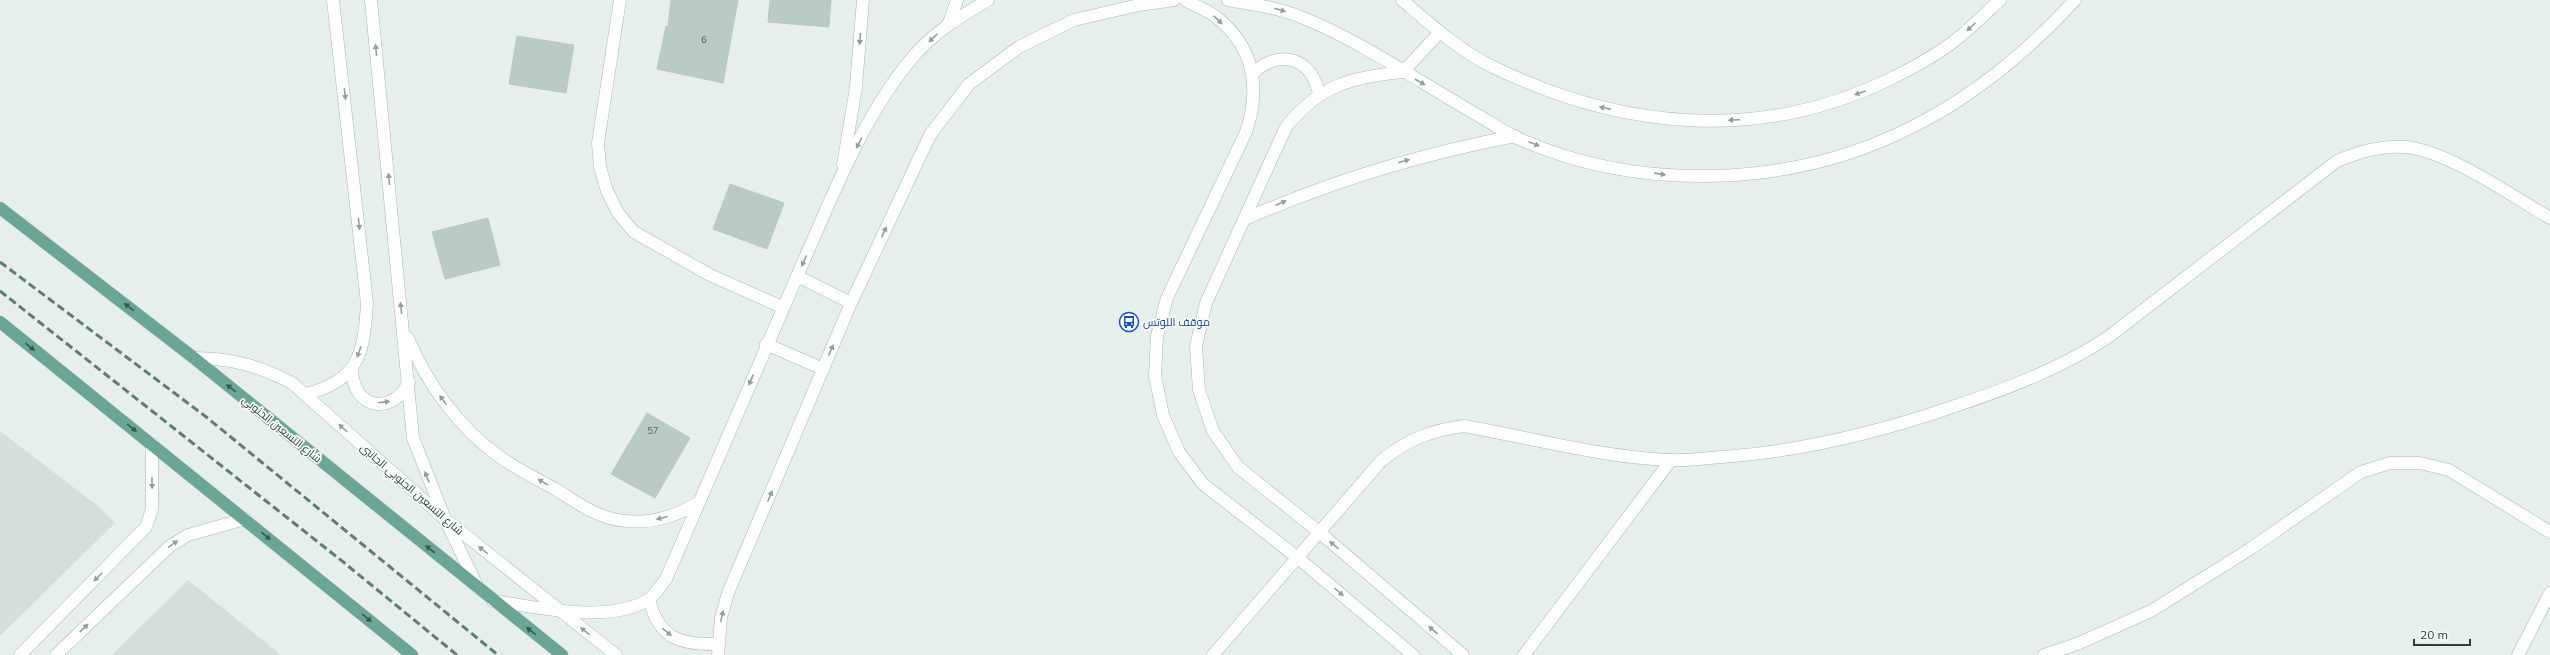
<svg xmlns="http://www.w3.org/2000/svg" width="2550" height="655" font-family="Mulish,Cairo,sans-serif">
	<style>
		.built { fill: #d4dfda }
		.building { fill: #bbcac4; stroke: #b8c9c2 }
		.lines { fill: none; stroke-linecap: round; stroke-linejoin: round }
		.minor-casing { stroke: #a8b8b2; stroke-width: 13 }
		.major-casing { stroke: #c2cac8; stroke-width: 13 }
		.minor { stroke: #fff; stroke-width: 12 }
		.major { stroke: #6aa596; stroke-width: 12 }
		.rail { stroke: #5f7d75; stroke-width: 3; stroke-dasharray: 8 4; stroke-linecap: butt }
		.oneway { fill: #92a09c }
		.oneway2 { fill: #365b51 }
		.labels { text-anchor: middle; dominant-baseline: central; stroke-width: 3.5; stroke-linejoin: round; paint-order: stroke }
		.number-label { font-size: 9px; fill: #4a645c }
		.transit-label { font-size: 11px; fill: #164399; stroke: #f7fbf9; text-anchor: start }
		.street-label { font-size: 11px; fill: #24423a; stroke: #f7fbf9 }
	</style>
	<rect width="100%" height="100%" fill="#e6efeb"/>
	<!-- built -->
	<g class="built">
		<polygon points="0,431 99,507 115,523 0,636"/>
		<polygon points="188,580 281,655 112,655"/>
	</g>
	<!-- building -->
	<g class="building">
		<polygon points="671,0 738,0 723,83 657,69 666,26 668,27"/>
		<polygon points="770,0 831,0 829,27 768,22"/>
		<polygon points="517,36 574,45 566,93 509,84"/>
		<polygon points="730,184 784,203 767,249 713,229"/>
		<polygon points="488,218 500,265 445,279 432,232"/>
		<polygon points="647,413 690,438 655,498 611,474"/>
	</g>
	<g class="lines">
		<defs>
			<g id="minor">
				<polyline points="371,0 413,438 445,519 478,588"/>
				<polyline points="620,0 598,143 600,167 607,191 618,213 634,232 710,275 782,307"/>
				<path d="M1185,0C1194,5 1206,10 1215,16C1254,46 1261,88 1246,132L1167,298L1157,336L1155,376L1163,415L1179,452L1203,484L1298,558L1413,655"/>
				<path d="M1228,0C1253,4 1278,8 1301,17C1361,41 1418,81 1474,113C1488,121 1501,130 1515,137C1638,193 1792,188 1912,127C1974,96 2028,51 2075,0"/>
				<path d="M1402,0C1429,23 1461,52 1493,67C1621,129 1759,143 1890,79C1915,67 1942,52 1963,34C1976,23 1988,11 2000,0"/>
				<polyline points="949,23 957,0"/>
				<path d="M1440,32L1403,72C1351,77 1320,85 1286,127L1206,303L1196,346L1199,390L1213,431L1238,467L1319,532L1463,655"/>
				<path d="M1253,73C1280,48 1312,58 1319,94"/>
				<polyline points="843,165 856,87 863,0"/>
				<path d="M1245,219C1332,181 1421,154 1515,136"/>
				<polyline points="797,276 851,303"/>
				<path d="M408,338C427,384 459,428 500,457C517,469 537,479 555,489C578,503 598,519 626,521C652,524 676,516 698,503"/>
				<polyline points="766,344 823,369"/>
				<path d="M194,358C230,358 260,366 292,383L445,519L616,655"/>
				<path d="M352,371C354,409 392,416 409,382"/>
				<path d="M306,394C359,381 364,353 367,303L333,0"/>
				<path d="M649,599C659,639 680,645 718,644"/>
				<path d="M493,601C538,607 607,624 648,600C655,595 661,585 666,579C711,474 756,369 802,265C832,197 864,114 913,57C934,32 961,16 988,0"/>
				<polyline points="20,655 146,527 152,509 152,444"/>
				<polyline points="56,655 170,546 188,535 245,519"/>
				<polyline points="718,655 721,618 728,593 851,303 930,135 969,84 1019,47 1074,20 1139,5 1174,0"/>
				<path d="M1213,655L1381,461C1407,440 1431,430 1464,426C1532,438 1601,457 1669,460C1687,461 1705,458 1723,457C1803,451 1880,432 1955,406C2009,388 2059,369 2107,338L2337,161C2359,152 2381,145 2406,147C2448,151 2512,196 2550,218"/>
				<polyline points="1524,655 1671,460"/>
				<polyline points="2044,655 2077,644 2151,611 2250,549 2361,472 2390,463 2420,463 2449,470 2550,532"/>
				<polyline points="2518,655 2550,593"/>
			</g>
			<g id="major">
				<polyline points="0,208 194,358 562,655"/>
				<polyline points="0,322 412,655"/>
			</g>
		</defs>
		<!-- minor casing -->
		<use href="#minor" class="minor-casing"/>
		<!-- major casing -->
		<use href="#major" class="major-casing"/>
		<!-- minor -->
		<use href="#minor" class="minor"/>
		<!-- major -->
		<use href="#major" class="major"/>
		<!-- rail -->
		<g class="rail">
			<polyline points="0,262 205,416 498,655"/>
			<polyline points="0,291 342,561 457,655"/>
		</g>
	</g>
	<!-- one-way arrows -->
	<defs><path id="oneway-solid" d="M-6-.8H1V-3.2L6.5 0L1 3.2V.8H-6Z"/></defs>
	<g class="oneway">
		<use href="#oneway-solid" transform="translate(1280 10) rotate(16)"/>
		<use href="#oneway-solid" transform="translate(1218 20) rotate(43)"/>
		<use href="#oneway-solid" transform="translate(1971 27) rotate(137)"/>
		<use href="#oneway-solid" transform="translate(933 38) rotate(137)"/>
		<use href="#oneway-solid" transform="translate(860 39) rotate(95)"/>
		<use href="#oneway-solid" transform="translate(376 50) rotate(-95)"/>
		<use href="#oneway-solid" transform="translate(1420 82) rotate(30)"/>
		<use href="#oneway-solid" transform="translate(1860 93) rotate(161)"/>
		<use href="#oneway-solid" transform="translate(345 94) rotate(83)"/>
		<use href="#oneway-solid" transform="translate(1605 108) rotate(-167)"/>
		<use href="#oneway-solid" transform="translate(1734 120) rotate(177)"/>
		<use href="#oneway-solid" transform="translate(859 143) rotate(118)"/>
		<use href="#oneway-solid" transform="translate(1534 144) rotate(21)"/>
		<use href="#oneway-solid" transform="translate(1404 161) rotate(-16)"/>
		<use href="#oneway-solid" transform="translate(1660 174) rotate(8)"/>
		<use href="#oneway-solid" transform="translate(389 179) rotate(-96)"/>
		<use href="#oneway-solid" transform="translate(1281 203) rotate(-24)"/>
		<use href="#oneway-solid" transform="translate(359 224) rotate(84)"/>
		<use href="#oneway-solid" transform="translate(884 232) rotate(-65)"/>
		<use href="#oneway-solid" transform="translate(804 261) rotate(114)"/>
		<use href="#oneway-solid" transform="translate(401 308) rotate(-96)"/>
		<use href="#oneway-solid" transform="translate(831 350) rotate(-67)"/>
		<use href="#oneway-solid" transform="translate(359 352) rotate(110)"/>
		<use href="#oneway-solid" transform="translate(751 380) rotate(113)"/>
		<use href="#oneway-solid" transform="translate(443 400) rotate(-126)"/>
		<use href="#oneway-solid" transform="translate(384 402) rotate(-7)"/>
		<use href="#oneway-solid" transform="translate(343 428) rotate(-138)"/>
		<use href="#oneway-solid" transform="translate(427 477) rotate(-113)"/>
		<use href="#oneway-solid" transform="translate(543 482) rotate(-149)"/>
		<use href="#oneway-solid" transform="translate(152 483) rotate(89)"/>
		<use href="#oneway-solid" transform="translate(770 496) rotate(-67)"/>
		<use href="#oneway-solid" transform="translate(662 518) rotate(166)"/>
		<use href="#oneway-solid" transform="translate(173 544) rotate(-34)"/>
		<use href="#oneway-solid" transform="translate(1334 545) rotate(-140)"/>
		<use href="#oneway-solid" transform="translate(483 550) rotate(-142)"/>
		<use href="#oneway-solid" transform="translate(98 577) rotate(135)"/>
		<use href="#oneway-solid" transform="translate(1339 592) rotate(40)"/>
		<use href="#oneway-solid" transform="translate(722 616) rotate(-77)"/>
		<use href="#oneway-solid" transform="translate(84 628) rotate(-44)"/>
		<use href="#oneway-solid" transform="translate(1433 630) rotate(-140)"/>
		<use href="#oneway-solid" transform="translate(585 631) rotate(-141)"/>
		<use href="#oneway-solid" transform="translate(667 632) rotate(40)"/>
	</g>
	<g class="oneway2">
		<use href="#oneway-solid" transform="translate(129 307) rotate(-142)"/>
		<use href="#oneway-solid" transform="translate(30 347) rotate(39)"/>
		<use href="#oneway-solid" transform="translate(231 388) rotate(-141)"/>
		<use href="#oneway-solid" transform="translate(132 428) rotate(39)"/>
		<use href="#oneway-solid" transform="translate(266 536) rotate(39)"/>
		<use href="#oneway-solid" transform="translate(430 549) rotate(-141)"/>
		<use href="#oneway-solid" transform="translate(367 618) rotate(39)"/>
		<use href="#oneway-solid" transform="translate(531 631) rotate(-142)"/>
	</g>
	<!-- icons -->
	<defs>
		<symbol id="bus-ring" viewBox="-11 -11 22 22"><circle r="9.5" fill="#f7fbf9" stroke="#1a4fb4" stroke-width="1.5"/><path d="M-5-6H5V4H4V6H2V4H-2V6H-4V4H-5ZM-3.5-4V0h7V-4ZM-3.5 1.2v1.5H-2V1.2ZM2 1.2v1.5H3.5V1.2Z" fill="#1a4fb4"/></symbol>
	</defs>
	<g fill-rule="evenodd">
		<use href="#bus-ring" x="1118" y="311" width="22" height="22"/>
	</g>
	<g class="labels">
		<!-- number labels -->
		<g class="number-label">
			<text x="704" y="39">6</text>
			<text x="653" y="430">57</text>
		</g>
		<!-- transit labels -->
		<g class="transit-label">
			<text x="1143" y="322">موقف اللوتس</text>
		</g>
		<!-- street labels -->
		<g class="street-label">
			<text transform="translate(282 429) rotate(39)">شارع التسعين الجنوبي</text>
			<text transform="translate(412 489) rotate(41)">شارع التسعين الجنوبي الجانبى</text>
		</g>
	</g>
	<!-- scale -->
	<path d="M2414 639v6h56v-6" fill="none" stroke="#24423a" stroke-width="2"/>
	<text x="2420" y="639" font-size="12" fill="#24423a" stroke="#f7fbf9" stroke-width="3" paint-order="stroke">20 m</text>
</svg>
